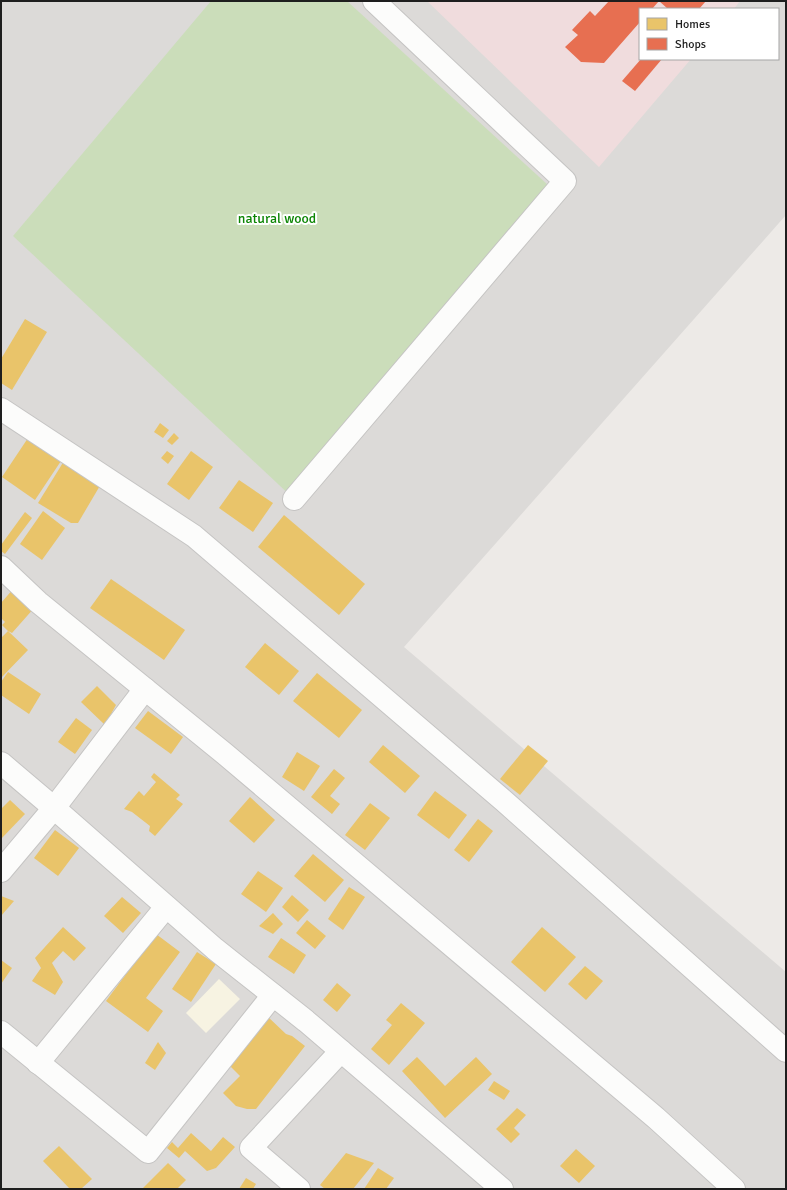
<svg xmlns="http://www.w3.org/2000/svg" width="787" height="1190" font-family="Signika,sans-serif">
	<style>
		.residential { fill: #dcdad8; fill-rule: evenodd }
		.commercial { fill: #f0dcdd }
		.education { fill: #f7f3e2 }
		.forest { fill: #cbddba }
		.homes { fill: #e9c46a }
		.shops { fill: #e76f51 }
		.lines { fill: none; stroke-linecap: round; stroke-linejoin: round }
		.minor-casing { stroke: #c5c4c3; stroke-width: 24 }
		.minor { stroke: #fcfcfb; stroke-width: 22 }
		.labels { text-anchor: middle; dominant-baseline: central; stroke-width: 4; stroke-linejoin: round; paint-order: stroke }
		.park-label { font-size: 14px; fill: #0b8503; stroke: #fff }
	</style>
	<rect width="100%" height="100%" fill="#edeae7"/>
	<!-- residential -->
	<path class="residential" d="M1,1H786V215L404,647L786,972V1189H1ZM640,9H778V59H640Z"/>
	<!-- commercial -->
	<polygon class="commercial" points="427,1 740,1 734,9 640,9 640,59 691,59 599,167"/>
	<!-- education -->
	<polygon class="education" points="219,979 240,999 206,1033 186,1013"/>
	<!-- forest -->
	<polygon class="forest" points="211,1 347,1 548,185 294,499 13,236"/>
	<!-- homes -->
	<g class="homes">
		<polygon points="25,319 47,332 12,390 1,383 1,359"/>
		<polygon points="160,423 169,430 163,438 154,432"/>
		<polygon points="174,433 179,438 172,445 167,441"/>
		<polygon points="30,435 63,458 35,500 2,477"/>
		<polygon points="167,451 174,456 168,464 161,458"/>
		<polygon points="191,451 213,467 189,500 167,484"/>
		<polygon points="64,461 101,484 78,523 71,523 38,503"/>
		<polygon points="239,480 273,503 253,532 219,508"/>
		<polygon points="43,511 65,528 42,560 20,544"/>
		<polygon points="25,512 32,518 5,554 1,551 1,545"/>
		<polygon points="284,515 365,584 339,615 258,547"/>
		<polygon points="111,579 185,630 164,660 90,608"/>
		<polygon points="14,588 35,607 12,633 8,631 28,650 1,678 1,638 8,631 2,625 5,622 1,618 1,603"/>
		<polygon points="265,643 299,671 279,695 245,667"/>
		<polygon points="8,672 41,694 29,714 1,695 1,682"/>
		<polygon points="317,673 362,710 339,738 293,701"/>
		<polygon points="97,686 116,705 105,725 81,702"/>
		<polygon points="148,711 183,737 171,754 135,728"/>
		<polygon points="76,718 92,730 75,754 58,742"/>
		<polygon points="383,745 420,776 405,793 369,762"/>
		<polygon points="528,745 548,761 520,795 500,779"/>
		<polygon points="297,752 320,766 304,791 282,777"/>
		<polygon points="334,769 345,778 330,796 340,804 332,814 311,797"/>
		<polygon points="154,773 180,795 176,799 183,804 155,836 149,831 150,826 132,812 124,809 139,791 144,796 156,782 151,777"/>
		<polygon points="435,791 467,815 449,839 417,815"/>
		<polygon points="250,797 275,820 254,843 229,821"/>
		<polygon points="10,800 25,814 1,839 1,809"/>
		<polygon points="370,803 390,818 365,850 345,835"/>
		<polygon points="478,819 493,831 469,862 454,850"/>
		<polygon points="55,830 79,848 58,876 34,858"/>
		<polygon points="313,854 344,880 325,902 294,876"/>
		<polygon points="258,871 283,888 266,912 241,894"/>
		<polygon points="349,887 365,897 343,930 328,919"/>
		<polygon points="292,895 309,910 298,922 282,907"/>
		<polygon points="1,896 14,901 1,916"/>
		<polygon points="122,897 141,913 123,933 104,916"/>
		<polygon points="273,913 283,924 273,934 259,926"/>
		<polygon points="307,920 326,936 315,949 296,933"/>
		<polygon points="63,927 86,948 74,961 63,951 52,963 63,982 55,995 32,981 41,968 35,958"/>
		<polygon points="542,927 576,957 545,992 511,962"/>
		<polygon points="156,934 180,952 146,998 163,1011 148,1032 106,1001"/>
		<polygon points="281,938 306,955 294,974 268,957"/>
		<polygon points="197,952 216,964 191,1002 172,989"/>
		<polygon points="1,960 12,968 1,984"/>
		<polygon points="585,966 603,981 586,1000 568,984"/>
		<polygon points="337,983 351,995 337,1012 323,1000"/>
		<polygon points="401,1003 425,1023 389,1065 371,1049 392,1025 386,1020"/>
		<polygon points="266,1015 286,1034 292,1036 305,1046 256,1109 247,1109 236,1106 223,1093 240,1076 223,1059"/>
		<polygon points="158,1042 166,1053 155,1070 145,1063"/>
		<polygon points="417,1057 445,1086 476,1057 492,1074 445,1118 402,1071"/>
		<polygon points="494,1081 510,1091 504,1100 488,1090"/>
		<polygon points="517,1108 526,1115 514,1128 520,1134 511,1143 496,1129"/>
		<polygon points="191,1133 211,1151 223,1137 235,1147 216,1168 207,1171 185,1151 179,1158 167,1148 172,1142 178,1148"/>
		<polygon points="59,1146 92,1179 81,1189 70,1189 43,1161"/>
		<polygon points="576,1149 595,1166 579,1183 560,1166"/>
		<polygon points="346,1153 374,1163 353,1189 325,1189 320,1185"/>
		<polygon points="168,1163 186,1180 177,1189 142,1189"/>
		<polygon points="378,1168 394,1178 386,1189 364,1189"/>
		<polygon points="246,1178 256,1184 253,1189 239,1189"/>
	</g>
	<!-- shops -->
	<g class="shops">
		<polygon points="609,1 706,1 699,9 668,9 659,1 652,9 640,9 640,22 604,63 581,62 565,47 578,35 572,30 590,11 595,16"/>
		<polygon points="641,59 662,59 635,91 622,81"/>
	</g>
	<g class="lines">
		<defs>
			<g id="minor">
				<polyline points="1,409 194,536 504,801 786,1051"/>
				<polyline points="294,499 565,181 374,1"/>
				<polyline points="1,567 38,602 225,754 656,1118 734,1189"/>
				<polyline points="1,763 54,808 215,949 306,1021 502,1189"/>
				<polyline points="1,871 54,808 145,689"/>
				<polyline points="1,1032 148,1152 273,995"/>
				<polyline points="38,1063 166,907"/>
				<polyline points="299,1189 251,1148 341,1051"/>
			</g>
		</defs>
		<!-- minor casing -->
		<use href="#minor" class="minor-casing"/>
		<!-- minor -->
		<use href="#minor" class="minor"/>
	</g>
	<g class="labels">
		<!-- park labels -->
		<g class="park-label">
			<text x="277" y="218">natural wood</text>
		</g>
	</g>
	<!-- border -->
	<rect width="787" height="1190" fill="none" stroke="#1e1e1e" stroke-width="4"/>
	<!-- legend -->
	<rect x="639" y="8" width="140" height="52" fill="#ffffff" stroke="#a5a5a5"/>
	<rect x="647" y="18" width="20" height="12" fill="#e9c46a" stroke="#a5a5a5"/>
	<text x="675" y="28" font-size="12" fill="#1e1e1e">Homes</text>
	<rect x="647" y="38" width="20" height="12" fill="#e76f51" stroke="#a5a5a5"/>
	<text x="675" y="48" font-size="12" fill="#1e1e1e">Shops</text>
</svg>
